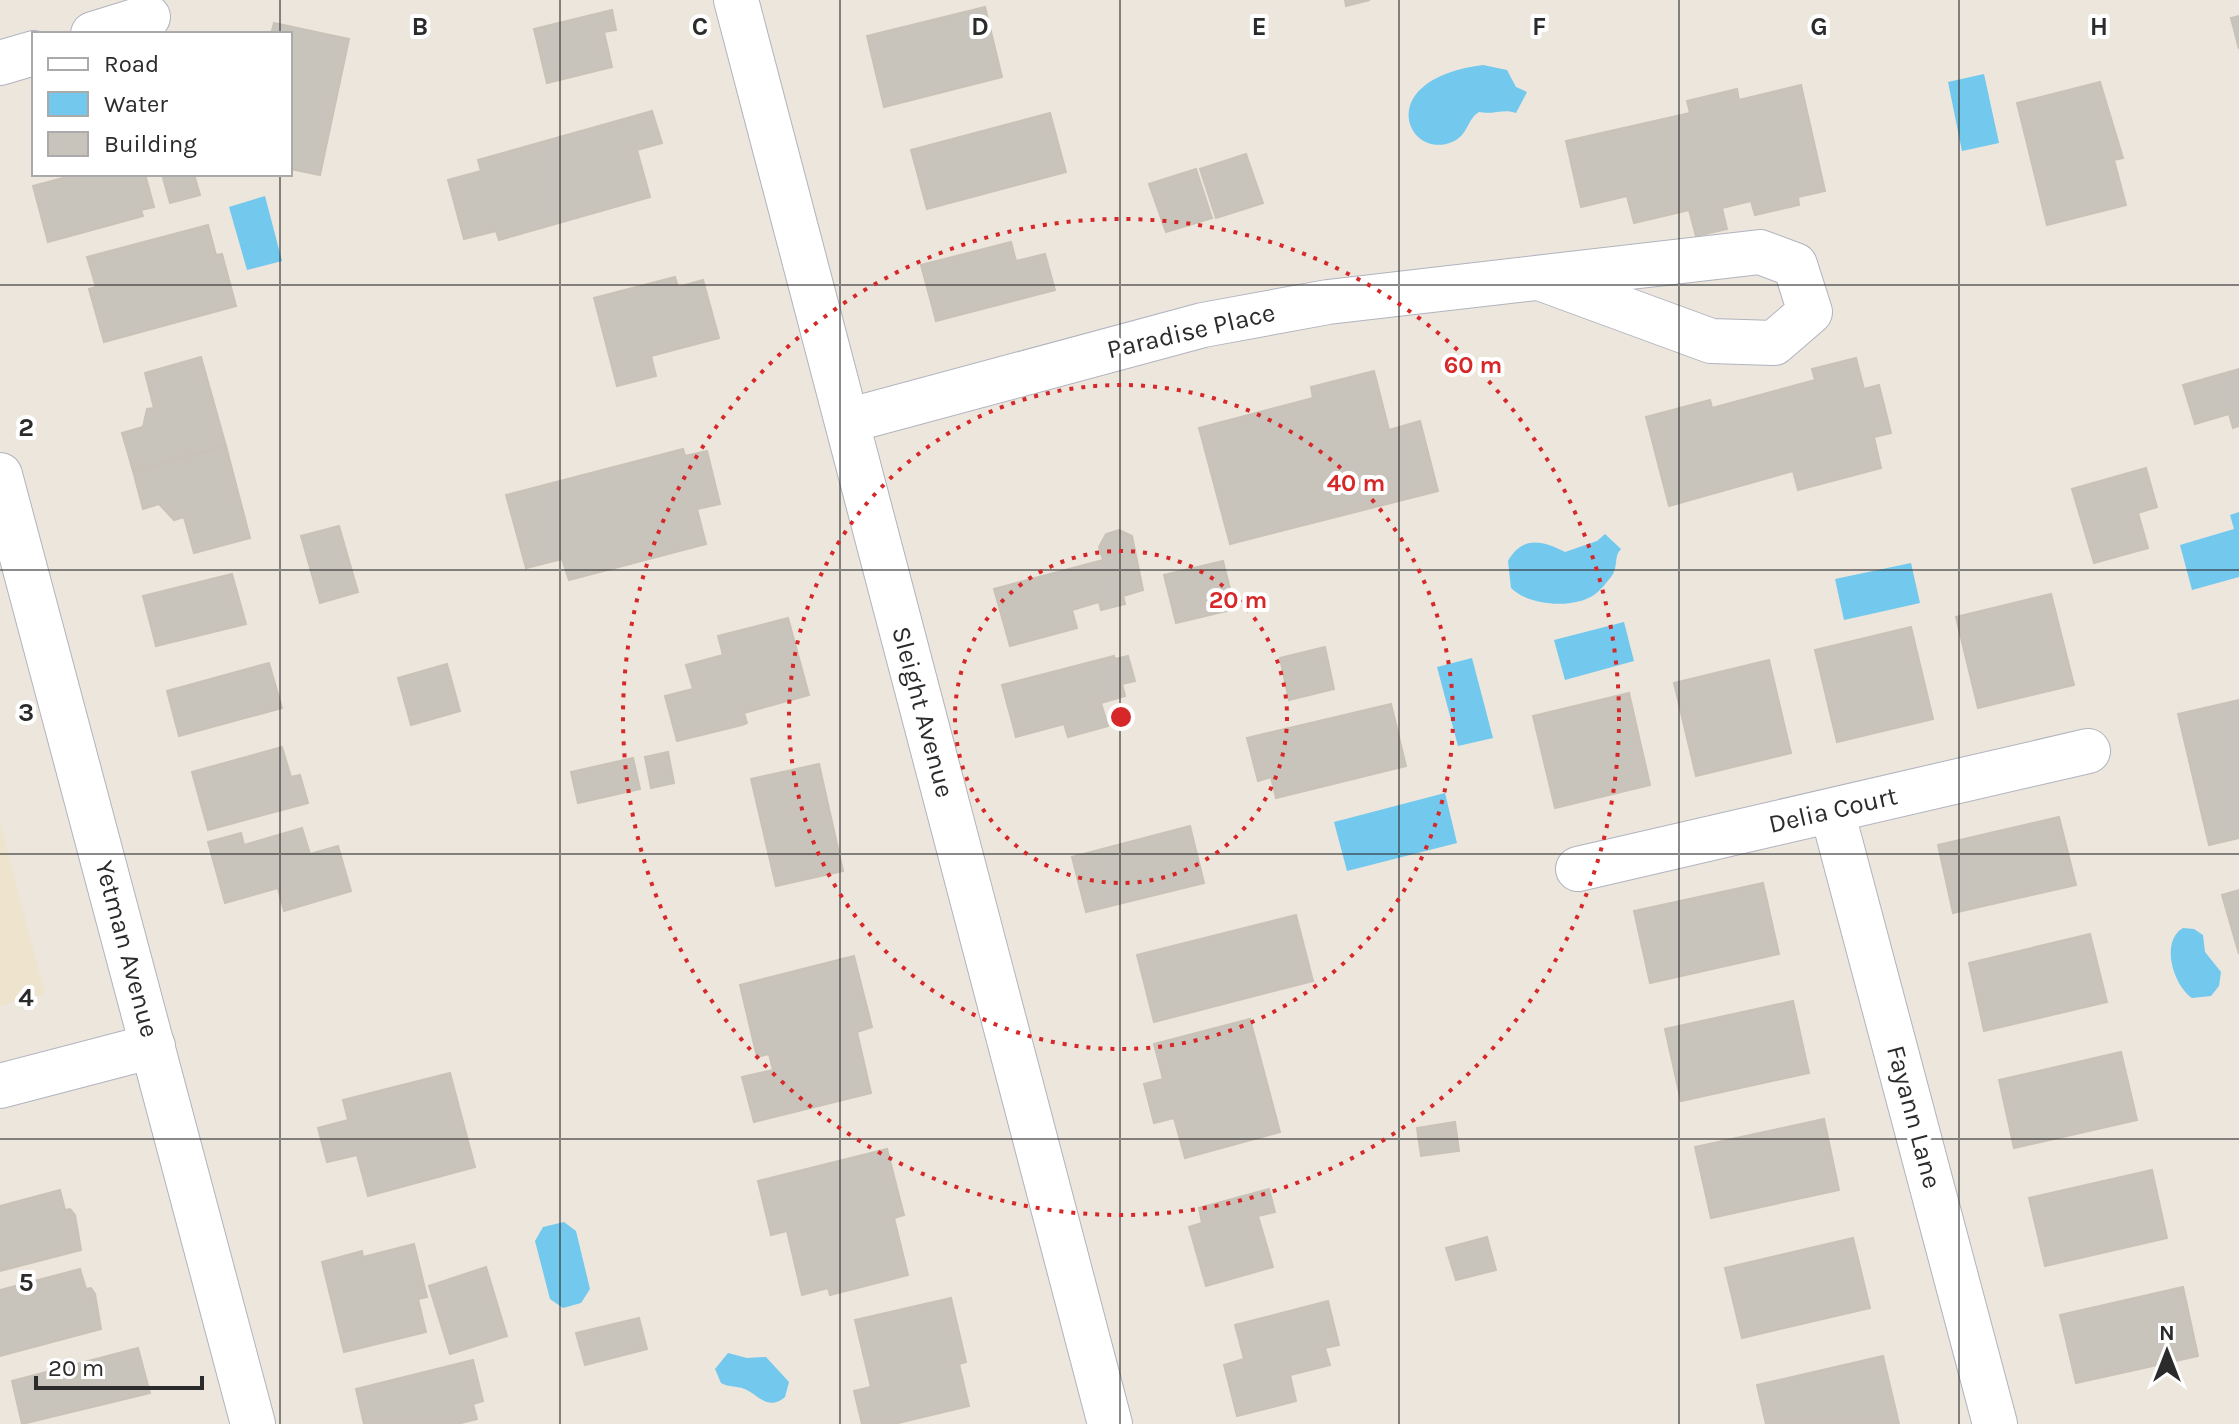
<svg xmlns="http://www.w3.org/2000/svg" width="2239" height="1424" font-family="Karla,sans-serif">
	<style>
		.education { fill: #eee4cd }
		.water { fill: #72c8ed }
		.building { fill: #c8c4bc; stroke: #c8c2b7; stroke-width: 2 }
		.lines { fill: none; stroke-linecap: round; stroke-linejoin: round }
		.minor-casing { stroke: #b1b3be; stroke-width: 46 }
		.tertiary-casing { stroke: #b1b3be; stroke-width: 46 }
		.minor { stroke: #fff; stroke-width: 44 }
		.tertiary { stroke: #fff; stroke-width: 44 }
		.grid { fill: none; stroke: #2b2b2b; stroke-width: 2; stroke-opacity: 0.55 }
		.ring { fill: none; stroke: #d62828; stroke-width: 4; stroke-dasharray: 4 8 }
		.labels { text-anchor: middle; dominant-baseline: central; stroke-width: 8; stroke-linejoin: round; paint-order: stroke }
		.street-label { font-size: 26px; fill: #2b2b2b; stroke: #fff }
		.grid-label { font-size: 26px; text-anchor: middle; font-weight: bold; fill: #2b2b2b; stroke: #fff; stroke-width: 8; stroke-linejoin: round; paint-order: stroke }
		.centre { fill: #d62828; stroke: #fff; stroke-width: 4 }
		.ring-label { font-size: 24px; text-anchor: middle; font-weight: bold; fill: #d62828; stroke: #fff; stroke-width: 8; stroke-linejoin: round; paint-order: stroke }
	</style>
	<rect width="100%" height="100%" fill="#ece6dd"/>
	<!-- education -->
	<polygon class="education" points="0,822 45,994 0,1006"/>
	<!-- water -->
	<g class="water">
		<path d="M1483,65L1507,70L1516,87L1527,92L1516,113C1504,108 1493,115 1479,112C1467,119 1468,136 1452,142C1407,161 1371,79 1483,65Z"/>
		<polygon points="1984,74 1999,143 1962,151 1948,82"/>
		<polygon points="265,196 282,261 247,270 229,207"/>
		<polygon points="2239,512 2239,577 2192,590 2180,545 2234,529 2230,515"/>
		<path d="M1605,534L1621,549C1613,557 1619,567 1611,577C1607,582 1600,591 1594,595C1573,609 1529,606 1511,588L1508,561C1523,535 1543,541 1565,552L1597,541Z"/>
		<polygon points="1911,563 1920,603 1844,620 1835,579"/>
		<polygon points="1624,622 1634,661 1565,680 1554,640"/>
		<polygon points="1472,658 1493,738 1458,746 1437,667"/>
		<polygon points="1445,793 1457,843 1347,871 1334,822"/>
		<path d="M2183,928L2194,929L2203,935L2205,952L2221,972L2219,986L2211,996L2192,998C2173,985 2160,941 2183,928Z"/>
		<polygon points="564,1222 576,1231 590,1289 581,1303 563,1308 550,1299 535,1241 543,1227"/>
		<path d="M728,1353L747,1358L766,1357L789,1382L785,1397C767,1412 759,1394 742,1388C735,1386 728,1387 721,1383L715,1369Z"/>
	</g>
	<!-- building -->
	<g class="building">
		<polygon points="1345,0 1370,0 1346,6"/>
		<polygon points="985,7 1002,77 884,107 867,36"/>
		<polygon points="612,10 616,30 604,32 612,67 547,83 534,29"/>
		<polygon points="2239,16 2239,49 2231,18"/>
		<polygon points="274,23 349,39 320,175 290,169 290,34 271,34"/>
		<polygon points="2100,82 2123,158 2114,160 2126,205 2047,225 2017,103"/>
		<polygon points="1801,85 1825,191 1798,197 1799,205 1755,215 1751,201 1722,208 1727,229 1696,236 1689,210 1634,223 1627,196 1581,207 1566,141 1690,113 1687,101 1737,89 1739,100"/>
		<polygon points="652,111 662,143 637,150 650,197 499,240 496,231 464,239 448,180 481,171 478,160"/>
		<polygon points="1050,113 1066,172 927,209 911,150"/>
		<polygon points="1246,154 1263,203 1216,218 1200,169"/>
		<polygon points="1196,169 1212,218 1166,232 1149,184"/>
		<polygon points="78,174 145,174 154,207 141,210 143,216 48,242 33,186"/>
		<polygon points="162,174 194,174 200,195 170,203"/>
		<polygon points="208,225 216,255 222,254 236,306 104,342 89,289 96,287 87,257"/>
		<polygon points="1011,242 1016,261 1045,254 1055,290 936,321 921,265"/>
		<polygon points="675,277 678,287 703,280 719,338 651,356 656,376 617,386 594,298"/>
		<polygon points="201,357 226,446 133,471 122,433 143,427 147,409 154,408 145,373"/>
		<polygon points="1856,358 1864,389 1879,385 1891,433 1874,437 1881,468 1798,490 1793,471 1669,506 1646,417 1710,400 1712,408 1815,380 1812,369"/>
		<polygon points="2239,369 2239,426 2233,428 2229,414 2195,424 2183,385"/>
		<polygon points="1374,371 1389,430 1420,421 1438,491 1230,544 1199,428 1313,398 1311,387"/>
		<polygon points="226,446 250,538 194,553 184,517 174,520 159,504 143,509 133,471"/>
		<polygon points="683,449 685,456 707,451 720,504 697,509 706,544 569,580 562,559 526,568 506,495"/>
		<polygon points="2146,468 2157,507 2138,513 2148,548 2094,563 2072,489"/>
		<polygon points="339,526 358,592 320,603 301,536"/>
		<polygon points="1119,530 1132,536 1143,590 1123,596 1125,604 1101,610 1099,602 1072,610 1077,628 1010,646 994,589 1103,560 1099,547 1106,534"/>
		<polygon points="1223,561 1235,609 1176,623 1164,575"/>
		<polygon points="232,574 246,624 156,646 143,596"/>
		<polygon points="2051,594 2074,685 1978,708 1956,617"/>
		<polygon points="788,618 809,695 744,713 747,723 742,725 677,741 665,696 693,689 686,665 723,655 718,636"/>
		<polygon points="1911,627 1933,719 1837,742 1815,650"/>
		<polygon points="1325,647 1334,689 1289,700 1280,658"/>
		<polygon points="1114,656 1115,659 1128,656 1135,681 1122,684 1125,696 1101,703 1108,726 1068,737 1064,724 1016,737 1002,685"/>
		<polygon points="1769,660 1791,753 1696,776 1674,683"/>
		<polygon points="269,663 282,708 179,736 167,691"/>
		<polygon points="447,664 460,711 411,725 398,678"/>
		<polygon points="1629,693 1650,785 1555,808 1533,716"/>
		<polygon points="2239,700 2239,838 2209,845 2178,714"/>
		<polygon points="1391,704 1406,766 1276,798 1271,777 1258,781 1247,738"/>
		<polygon points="282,747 291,777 300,775 308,803 208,830 192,772"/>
		<polygon points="668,752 674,783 651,788 645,757"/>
		<polygon points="633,758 640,789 578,803 571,772"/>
		<polygon points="819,764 843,871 776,886 751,779"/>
		<polygon points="2059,817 2076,885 1953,913 1938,845"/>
		<polygon points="1190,826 1204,883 1086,912 1072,857"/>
		<polygon points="302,828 310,854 338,846 351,891 284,911 278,888 225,903 208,842 241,833 244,845"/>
		<polygon points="1763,883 1779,954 1650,983 1634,911"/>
		<polygon points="2239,890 2239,954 2222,895"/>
		<polygon points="1296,915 1313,981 1154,1022 1137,955"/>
		<polygon points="2090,934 2107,1002 1984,1031 1969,963"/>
		<polygon points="854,956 872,1027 857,1032 871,1093 754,1122 742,1077 773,1070 769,1054 757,1057 740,985"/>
		<polygon points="1793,1001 1809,1073 1681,1101 1665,1029"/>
		<polygon points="1250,1019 1280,1132 1185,1158 1174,1118 1154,1123 1144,1084 1163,1079 1154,1044"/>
		<polygon points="2121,1052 2137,1120 2014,1148 1999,1080"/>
		<polygon points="450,1073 475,1167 368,1196 357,1155 327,1162 318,1128 348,1120 343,1100"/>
		<polygon points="1824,1119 1839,1190 1711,1218 1695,1147"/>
		<polygon points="1455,1122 1459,1151 1421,1156 1417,1128"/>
		<polygon points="887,1149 904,1215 894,1218 908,1275 830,1295 828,1288 802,1295 787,1231 771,1235 758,1181"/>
		<polygon points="2152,1170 2167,1238 2045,1266 2029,1198"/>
		<polygon points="1269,1189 1275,1212 1258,1216 1273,1267 1206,1286 1189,1227 1202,1223 1199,1208"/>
		<polygon points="60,1190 65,1210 70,1209 75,1215 81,1250 0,1271 0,1206"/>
		<polygon points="1487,1237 1496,1270 1456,1280 1446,1248"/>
		<polygon points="1853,1238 1870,1308 1742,1338 1725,1268"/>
		<polygon points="414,1244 427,1297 418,1299 426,1332 344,1352 322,1262 362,1251 363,1257"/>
		<polygon points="486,1267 507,1336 450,1354 429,1286"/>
		<polygon points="80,1269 86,1289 91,1288 95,1294 101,1329 0,1356 0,1290"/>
		<polygon points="2183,1287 2198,1356 2076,1383 2060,1315"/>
		<polygon points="951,1298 966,1362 959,1364 969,1406 894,1424 862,1424 854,1391 871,1387 855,1320"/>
		<polygon points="1328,1301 1339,1345 1325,1348 1330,1365 1290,1375 1296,1401 1237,1416 1224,1365 1244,1359 1235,1325"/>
		<polygon points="639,1318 647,1349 585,1365 576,1333"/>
		<polygon points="138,1348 150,1393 22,1424 12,1381"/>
		<polygon points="1883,1356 1899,1424 1766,1424 1757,1385"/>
		<polygon points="473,1360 483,1401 473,1404 477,1419 457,1424 364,1424 356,1389"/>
	</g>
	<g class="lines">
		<defs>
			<g id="minor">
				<polyline points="736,0 1110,1424"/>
				<polyline points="93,34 148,17"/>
				<polyline points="0,63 34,53"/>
				<polyline points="847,421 1203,325 1328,302 1760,252 1795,265 1810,312 1774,343 1711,341 1542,279"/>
				<polyline points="1832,811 1995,1424"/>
				<polyline points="1578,869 2088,751"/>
				<polyline points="0,1086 153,1046"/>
			</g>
			<polyline id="tertiary" points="0,475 253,1424"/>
		</defs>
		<!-- minor casing -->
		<use href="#minor" class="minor-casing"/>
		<!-- tertiary casing -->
		<use href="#tertiary" class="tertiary-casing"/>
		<!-- minor -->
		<use href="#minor" class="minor"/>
		<!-- tertiary -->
		<use href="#tertiary" class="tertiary"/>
	</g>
	<!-- grid -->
	<path class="grid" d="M280,0V34M560,0V1424M840,0V1424M1120,0V1424M1399,0V1424M1679,0V1424M1959,0V1424M280,174V1424M0,285H2239M0,570H2239M0,854H2239M0,1139H2239"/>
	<!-- distance rings -->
	<g class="ring">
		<circle cx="1121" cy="717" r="166"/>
		<circle cx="1121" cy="717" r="332"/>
		<circle cx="1121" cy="717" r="498"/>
	</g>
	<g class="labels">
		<!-- street labels -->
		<g class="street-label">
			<text transform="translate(1191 331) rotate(-13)">Paradise Place</text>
			<text transform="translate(923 712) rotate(75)">Sleight Avenue</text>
			<text transform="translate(1833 810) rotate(-13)">Delia Court</text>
			<text transform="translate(127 949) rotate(75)">Yetman Avenue</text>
			<text transform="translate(1914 1117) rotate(75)">Fayann Lane</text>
		</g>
	</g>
	<g class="grid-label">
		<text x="420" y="35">B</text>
		<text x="700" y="35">C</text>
		<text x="980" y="35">D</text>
		<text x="1259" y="35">E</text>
		<text x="1539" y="35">F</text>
		<text x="1819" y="35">G</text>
		<text x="2099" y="35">H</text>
		<text x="26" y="436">2</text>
		<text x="26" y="721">3</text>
		<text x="26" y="1006">4</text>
		<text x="26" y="1291">5</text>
	</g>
	<circle cx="1121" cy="717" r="12" class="centre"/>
	<g class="ring-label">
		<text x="1473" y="373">60 m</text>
		<text x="1356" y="491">40 m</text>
		<text x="1238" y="608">20 m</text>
	</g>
	<!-- legend -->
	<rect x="32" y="32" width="260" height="144" fill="#ffffff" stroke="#aaaaaa" stroke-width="2"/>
	<rect x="48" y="58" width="40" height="12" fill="#ffffff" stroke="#aaaaaa" stroke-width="2"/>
	<text x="104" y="72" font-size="24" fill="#2b2b2b">Road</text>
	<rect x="48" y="92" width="40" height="24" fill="#72c8ed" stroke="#aaaaaa" stroke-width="2"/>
	<text x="104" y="112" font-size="24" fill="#2b2b2b">Water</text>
	<rect x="48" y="132" width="40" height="24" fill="#c8c4bc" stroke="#aaaaaa" stroke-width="2"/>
	<text x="104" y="152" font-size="24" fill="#2b2b2b">Building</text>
	<!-- north arrow -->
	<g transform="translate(2167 1352)" stroke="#ffffff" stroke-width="6" paint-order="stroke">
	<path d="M0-6L14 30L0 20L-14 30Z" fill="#2b2b2b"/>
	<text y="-12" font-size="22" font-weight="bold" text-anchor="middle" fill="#2b2b2b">N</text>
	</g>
	<!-- scale -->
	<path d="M36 1376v12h166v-12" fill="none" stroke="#2b2b2b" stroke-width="4"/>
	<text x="48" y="1376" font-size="24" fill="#2b2b2b" stroke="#ffffff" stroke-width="6" paint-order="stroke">20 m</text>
</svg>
